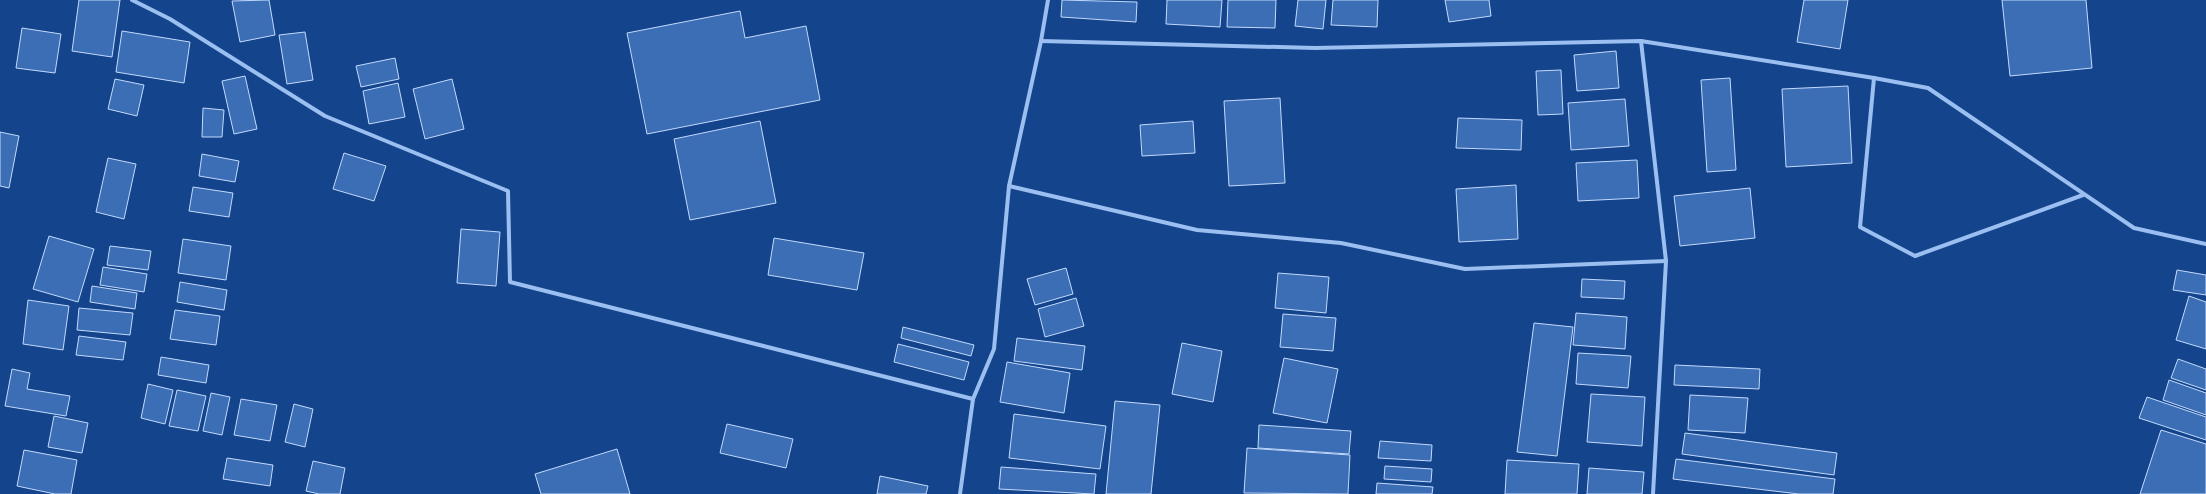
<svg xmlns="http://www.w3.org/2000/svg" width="2206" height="494" font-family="'Work Sans',sans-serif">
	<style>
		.building { fill: #3c6eb5; stroke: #c2dafc }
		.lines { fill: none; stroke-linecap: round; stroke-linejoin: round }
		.minor { stroke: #9bbff0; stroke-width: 4 }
	</style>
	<rect width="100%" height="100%" fill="#13448c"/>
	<!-- building -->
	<g class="building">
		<polygon points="79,0 120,0 112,57 72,51"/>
		<polygon points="269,0 275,35 240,42 232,1"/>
		<polygon points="1062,0 1137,2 1136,22 1061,17"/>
		<polygon points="1167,0 1222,0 1220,27 1166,24"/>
		<polygon points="1228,0 1276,0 1275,28 1227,27"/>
		<polygon points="1298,0 1326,0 1323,29 1295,26"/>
		<polygon points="1333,0 1378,0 1377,27 1331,25"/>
		<polygon points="1445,0 1489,0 1491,16 1449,22"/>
		<polygon points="1804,0 1848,0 1840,49 1797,42"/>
		<polygon points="2002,0 2086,0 2092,68 2010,76"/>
		<polygon points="740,11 745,38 806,26 820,100 647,134 627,33"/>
		<polygon points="22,28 61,34 55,73 16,68"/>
		<polygon points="122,31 190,42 184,83 116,72"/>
		<polygon points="305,32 313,80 287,84 279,35"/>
		<polygon points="1616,51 1619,88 1577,91 1574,55"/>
		<polygon points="395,58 399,79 361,87 356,66"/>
		<polygon points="1561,70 1563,114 1538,115 1536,71"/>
		<polygon points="245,76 257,129 234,134 222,81"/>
		<polygon points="1730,78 1736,170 1707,172 1701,80"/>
		<polygon points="115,79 144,85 137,116 108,109"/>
		<polygon points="452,79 464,129 425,139 413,89"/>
		<polygon points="398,83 405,117 369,124 363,91"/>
		<polygon points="1848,86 1852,163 1786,167 1782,89"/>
		<polygon points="1280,98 1285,183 1229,186 1224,101"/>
		<polygon points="1625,99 1629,146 1571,150 1568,103"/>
		<polygon points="203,108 224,110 222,137 202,137"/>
		<polygon points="1458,118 1522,120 1521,150 1456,148"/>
		<polygon points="760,121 776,203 690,220 674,139"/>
		<polygon points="1193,121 1195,153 1142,156 1140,125"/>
		<polygon points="0,132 19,136 9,188 0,186"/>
		<polygon points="344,153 386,166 374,201 333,189"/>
		<polygon points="202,154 239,161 235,182 199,176"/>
		<polygon points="108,158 136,164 124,219 96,212"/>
		<polygon points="1637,160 1639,198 1578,201 1576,163"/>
		<polygon points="1516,185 1518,239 1459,242 1456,189"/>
		<polygon points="193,187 233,193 229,217 189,211"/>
		<polygon points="1750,188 1755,238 1680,246 1674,196"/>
		<polygon points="461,229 500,232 496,286 457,283"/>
		<polygon points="49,236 94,249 78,302 33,289"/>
		<polygon points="774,238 864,253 857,290 768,275"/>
		<polygon points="183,239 231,246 226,280 178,273"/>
		<polygon points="110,246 151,251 148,270 107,265"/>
		<polygon points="103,267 147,274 144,292 100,285"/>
		<polygon points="1066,268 1073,294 1035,305 1027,279"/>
		<polygon points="2177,270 2206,275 2206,295 2173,290"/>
		<polygon points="1278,273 1329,277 1326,313 1275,308"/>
		<polygon points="1582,279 1625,281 1624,299 1581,297"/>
		<polygon points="180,282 227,290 224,310 177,302"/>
		<polygon points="92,286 137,293 135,309 90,302"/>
		<polygon points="2189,296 2206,302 2206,349 2176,340"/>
		<polygon points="1076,298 1084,326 1045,337 1038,309"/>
		<polygon points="28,300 69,306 63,350 23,344"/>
		<polygon points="79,308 133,313 130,335 77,330"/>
		<polygon points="175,310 220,316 216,345 170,339"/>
		<polygon points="1576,313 1627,317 1625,349 1573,345"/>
		<polygon points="1283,314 1336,318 1333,351 1280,347"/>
		<polygon points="1534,323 1573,327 1557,456 1517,452"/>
		<polygon points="903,327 974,345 971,356 901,338"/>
		<polygon points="79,336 126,342 123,360 76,355"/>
		<polygon points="1017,338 1085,346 1082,370 1014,361"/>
		<polygon points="1182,343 1222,351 1213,402 1172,394"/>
		<polygon points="898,344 969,362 964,380 894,362"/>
		<polygon points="1578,353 1631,356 1628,388 1576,384"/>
		<polygon points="161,357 209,365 206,383 158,375"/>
		<polygon points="1284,358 1338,369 1327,423 1273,413"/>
		<polygon points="2178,359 2206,369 2206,390 2171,378"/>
		<polygon points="1007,362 1070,373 1064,413 1000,402"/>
		<polygon points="1675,365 1760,369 1759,389 1674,385"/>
		<polygon points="12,369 30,373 27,389 70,396 66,416 5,406"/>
		<polygon points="2169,380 2206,393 2206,415 2163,400"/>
		<polygon points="148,384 173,390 165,424 141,418"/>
		<polygon points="177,390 206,396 198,431 169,426"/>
		<polygon points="211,393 230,397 222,435 203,431"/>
		<polygon points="1591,394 1645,397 1642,446 1587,442"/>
		<polygon points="1690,395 1748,398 1745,433 1688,430"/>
		<polygon points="2147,397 2206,417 2206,440 2139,418"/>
		<polygon points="241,399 277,405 270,441 234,435"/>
		<polygon points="1115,401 1160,405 1151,494 1106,494"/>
		<polygon points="294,404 313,409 305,447 285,442"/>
		<polygon points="1014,414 1106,426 1100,469 1009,458"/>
		<polygon points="54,416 88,423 82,453 48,447"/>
		<polygon points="727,424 793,439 786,468 720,453"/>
		<polygon points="1259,425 1351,431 1349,454 1258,448"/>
		<polygon points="2161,430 2206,444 2206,494 2140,494"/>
		<polygon points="1685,433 1837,453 1834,475 1682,454"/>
		<polygon points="1380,441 1432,445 1431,461 1378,458"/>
		<polygon points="1247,448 1350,455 1348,494 1244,493"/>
		<polygon points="617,449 630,494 541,494 535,474"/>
		<polygon points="24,450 77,460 71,494 55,494 17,486"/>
		<polygon points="227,458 273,465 270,486 223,479"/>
		<polygon points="1676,459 1835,479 1833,494 1799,494 1673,479"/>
		<polygon points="1507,460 1579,464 1577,494 1505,494"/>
		<polygon points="313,461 345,468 340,494 319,494 306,491"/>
		<polygon points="1385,466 1432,469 1431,482 1384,479"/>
		<polygon points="1001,467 1096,474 1094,494 999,489"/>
		<polygon points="1589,468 1644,472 1642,494 1587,494"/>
		<polygon points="880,476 928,486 926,494 877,494"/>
		<polygon points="1377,483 1433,487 1432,494 1376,494"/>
	</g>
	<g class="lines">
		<!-- minor -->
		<g class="minor">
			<polyline points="132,0 170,19 325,116 508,191 510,282 973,399"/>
			<polyline points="1041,41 1315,48 1641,41 1666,261 1653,494"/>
			<polyline points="1641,41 1874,78 1928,88 2134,228 2206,244"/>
			<polyline points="1874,78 1860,227 1915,256 2083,195"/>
			<polyline points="1009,186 1197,230 1341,243 1465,269 1666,261"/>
			<polyline points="960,494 973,399 994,349 1009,186 1041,41 1048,0"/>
		</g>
	</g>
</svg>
